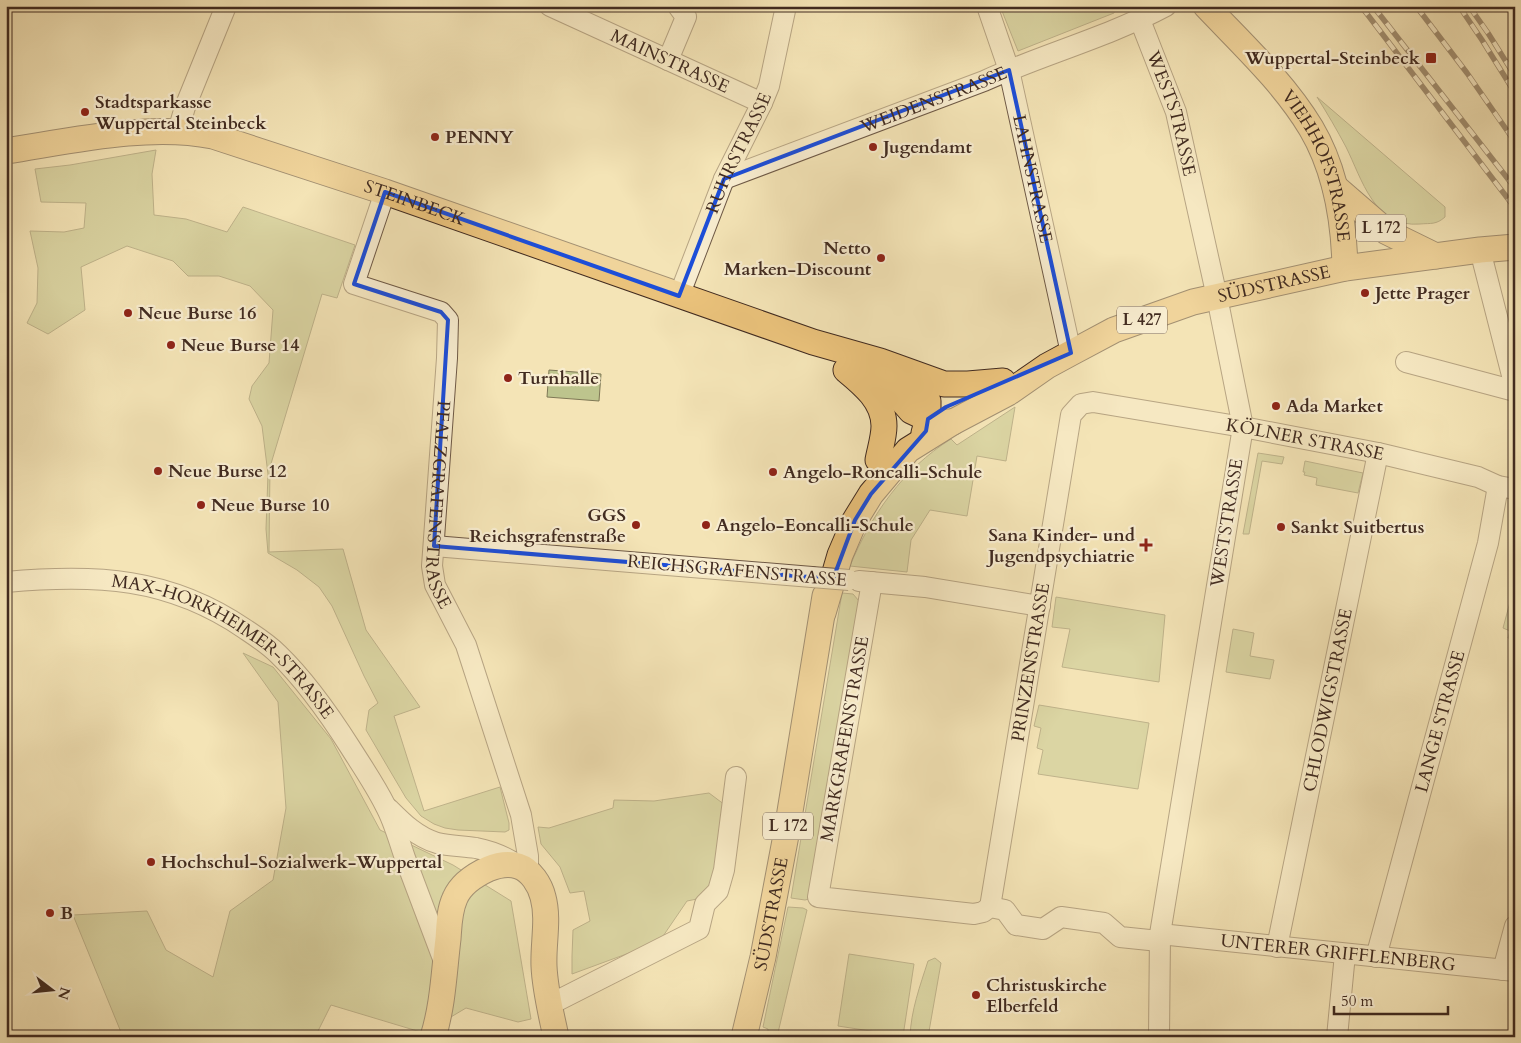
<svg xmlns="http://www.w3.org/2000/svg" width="1521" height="1043" font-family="Cardo,serif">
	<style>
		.green { fill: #bdc48d; stroke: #7f7856 }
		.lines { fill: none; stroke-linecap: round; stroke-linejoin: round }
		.minor-casing { stroke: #6e5946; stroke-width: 22 }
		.major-casing { stroke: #412b20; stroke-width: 27 }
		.minor { stroke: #f8edd0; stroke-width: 20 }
		.major { stroke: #eac27b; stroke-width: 25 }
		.rail-casing { stroke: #412b20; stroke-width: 5.5 }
		.rail { stroke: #f8edd0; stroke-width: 4; stroke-dasharray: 11; stroke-linecap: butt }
		.minor-bridge-casing { stroke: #6e5946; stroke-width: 22; stroke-linecap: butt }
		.minor-bridge { stroke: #f8edd0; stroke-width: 20 }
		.marked { fill: none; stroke: #1d4ed8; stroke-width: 4; stroke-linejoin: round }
		.poi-dot { fill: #8f2418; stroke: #f8edd0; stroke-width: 2 }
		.labels { text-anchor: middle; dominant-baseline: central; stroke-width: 4.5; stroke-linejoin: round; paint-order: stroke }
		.shield { fill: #f8edd0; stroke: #786555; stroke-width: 1 }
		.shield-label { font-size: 16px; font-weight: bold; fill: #412b20 }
		.poi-label { font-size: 18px; font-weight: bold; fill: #412b20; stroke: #f8edd0; text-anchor: start }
		.street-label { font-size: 18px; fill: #412b20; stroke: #f8edd0 }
	</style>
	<rect width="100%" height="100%" fill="#f4e4b6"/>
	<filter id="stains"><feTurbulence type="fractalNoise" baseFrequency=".004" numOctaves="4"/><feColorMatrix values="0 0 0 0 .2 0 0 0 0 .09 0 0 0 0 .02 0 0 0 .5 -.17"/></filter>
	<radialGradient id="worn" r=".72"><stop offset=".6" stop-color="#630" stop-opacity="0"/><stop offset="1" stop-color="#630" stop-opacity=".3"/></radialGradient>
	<!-- green -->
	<g class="green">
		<polygon points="1000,6 1117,6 1114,13 1018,51"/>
		<path d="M1317,97L1445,207V217C1436,225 1431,223 1420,224C1374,228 1362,179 1346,147C1337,130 1327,113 1317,97Z"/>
		<polygon points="156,150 152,174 154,215 186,219 227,232 243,207 355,245 337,298 322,294 270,467 269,552 343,549 366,630 420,707 394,716 424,811 500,787 509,823 509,830 505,832 458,830 445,828 434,824 421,816 406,798 366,730 369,710 378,703 364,676 332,606 319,587 297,570 268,553 266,529 268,474 262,426 249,399 252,386 269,363 273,310 250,286 219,276 188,276 173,261 127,246 81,267 85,310 48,334 27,323 37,303 38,268 30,231 64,232 84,228 86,203 41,202 35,169 70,165"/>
		<polygon points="549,370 601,374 599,401 547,397"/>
		<path d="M1015,407L1006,461L977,456L967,516L930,510L911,540L907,572L850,566C871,515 903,469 951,439L957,445Z"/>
		<polygon points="1258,453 1284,457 1282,464 1262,461 1249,534 1243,534"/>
		<polygon points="1305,461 1363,473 1358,493 1316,485 1317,478 1304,475 1305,472 1303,472"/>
		<polygon points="1513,591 1515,592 1515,639 1508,638 1510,631 1503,628"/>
		<polygon points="842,593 853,594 859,601 809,899 805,900 791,898"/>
		<polygon points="1056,597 1165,615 1159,682 1062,667 1070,629 1052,627"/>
		<polygon points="1233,629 1254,633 1250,656 1274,660 1270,679 1226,672"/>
		<polygon points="243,653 273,667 331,739 380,830 453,865 511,901 531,1019 518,1022 466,1008 424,1033 331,1005 315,1037 123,1037 73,915 147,911 166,950 213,977 230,911 273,880 286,808 278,702"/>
		<polygon points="1039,705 1149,723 1138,789 1038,774 1043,750 1037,748 1041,728 1034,726"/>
		<polygon points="709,793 725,805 713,885 702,898 687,901 659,942 572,974 572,956 573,930 590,921 584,891 570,893 560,867 541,844 538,827 549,828 613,808 614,800 654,801"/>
		<polygon points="788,907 803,908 807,910 777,1037 768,1037 768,1029 763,1027"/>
		<polygon points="849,954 914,964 903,1036 838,1026"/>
		<path d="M935,958L941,963L928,1037H910C911,1010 920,986 928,961Z"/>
	</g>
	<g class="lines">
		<defs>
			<g id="minor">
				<path id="s1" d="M550,6L762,103"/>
				<path id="s2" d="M987,6L1009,70L1071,353"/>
				<path id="s3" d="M1140,20L1176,112L1217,297L1243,427L1160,934L1159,1037"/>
				<polyline points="668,60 686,17 678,6"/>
				<polyline points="178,131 185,107 226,6"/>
				<path id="s4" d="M724,179L984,81C1044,54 1108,37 1166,6"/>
				<path id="s5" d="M385,192L354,284L441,312L448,320L447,358L432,566L435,585L466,645L521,815L528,856V872"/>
				<polyline points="1480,250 1515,387"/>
				<path id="s6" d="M679,296L724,179L762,103L769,86L786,6"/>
				<polyline points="1406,362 1515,391"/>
				<polyline points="434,546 812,577"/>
				<polyline points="859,581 925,587 1040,606"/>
				<path id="s7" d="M6,582C96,574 169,577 245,629C257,637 268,644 278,654C306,681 329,714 350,747C362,766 375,785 385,805C394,821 399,841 405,858C418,893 432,929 445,964"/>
				<polyline points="872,582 818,897 974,914 983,912 990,907 1005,910 1016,925 1043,929 1061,917 1104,923 1120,937 1159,941"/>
				<path d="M389,809C403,823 417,837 437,843C449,846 463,846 476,848C491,851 506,857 519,866"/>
				<path id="s8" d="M990,907L1071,415L1081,404L1093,402L1243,427L1378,453L1478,477L1498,486L1515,489"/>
				<path id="s9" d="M1160,934L1515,971"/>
				<path id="s10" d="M1277,947L1378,453"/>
				<path id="s11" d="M1376,957L1488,543L1498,486"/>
				<polyline points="1503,970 1515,926"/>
				<polyline points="549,1005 699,929 705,904 718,891 724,870 736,777"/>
				<polyline points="1337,1037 1345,954"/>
			</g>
			<g id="major">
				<path id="s12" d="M1206,6C1243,45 1284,83 1311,128C1336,170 1344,221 1345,268"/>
				<path id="s13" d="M6,151C71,141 148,123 213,136L385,192L813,342L880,361L944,384H968L1003,381"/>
				<polyline points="1335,187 1387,232 1436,256"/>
				<polyline points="855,362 885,381 911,411 928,419 939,422 953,422"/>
				<path d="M846,370C863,384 884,401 884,426C884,437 880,449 878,460"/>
				<polyline points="898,371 928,401 928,419 924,433"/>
				<path id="s14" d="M823,613L840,555L855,520L871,494L908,450L953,422L1008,393L1047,366L1071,353L1114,330L1193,302L1345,268L1480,250L1515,247"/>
				<path d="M433,1037C443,1005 444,972 448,939C449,926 449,911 455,898C461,884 475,875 488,869C498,865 508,863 518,866C531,870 540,885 543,897C549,919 543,943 544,966C545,990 551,1013 556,1037"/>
				<path id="s15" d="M744,1037L763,957L787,830L825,596"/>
			</g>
		</defs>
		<!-- minor casing -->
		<use href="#minor" class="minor-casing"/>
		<!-- major casing -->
		<use href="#major" class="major-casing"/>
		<!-- minor -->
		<use href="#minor" class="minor"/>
		<!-- major -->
		<use href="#major" class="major"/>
		<defs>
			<g id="rail">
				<polyline points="1361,6 1515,208"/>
				<polyline points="1373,6 1515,188"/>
				<polyline points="1416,6 1467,73 1515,142"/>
				<polyline points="1459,6 1482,40 1515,93"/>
				<polyline points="1469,6 1488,33 1515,76"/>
			</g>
		</defs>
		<!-- rail casing -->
		<use href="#rail" class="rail-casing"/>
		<!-- rail -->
		<use href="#rail" class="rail"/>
		<defs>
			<polyline id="minor-bridge" points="812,577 849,580"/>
		</defs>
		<!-- minor-bridge casing -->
		<use href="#minor-bridge" class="minor-bridge-casing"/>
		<!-- minor-bridge -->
		<use href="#minor-bridge" class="minor-bridge"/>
	</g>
	<!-- marked area -->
	<path d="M0 0H1521V1043H0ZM1009,70L1071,353L946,407L928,419L926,431L871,494L855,520L833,579L434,546L448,320L441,312L354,284L385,192L679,296L724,179Z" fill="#f4e4b6" fill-opacity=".55" fill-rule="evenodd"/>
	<path class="marked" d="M1009,70L1071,353L946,407L928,419L926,431L871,494L855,520L833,579L434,546L448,320L441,312L354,284L385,192L679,296L724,179Z"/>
	<!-- markers -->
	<g class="poi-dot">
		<rect x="1425" y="52" width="12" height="12" rx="2.5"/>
		<circle cx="85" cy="112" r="5"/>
		<circle cx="435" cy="137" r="5"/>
		<circle cx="873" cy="147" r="5"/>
		<circle cx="881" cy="258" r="5"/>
		<circle cx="1365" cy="293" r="5"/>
		<circle cx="128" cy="313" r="5"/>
		<circle cx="171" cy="345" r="5"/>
		<circle cx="508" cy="378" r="5"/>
		<circle cx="1276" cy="406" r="5"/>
		<circle cx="158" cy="471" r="5"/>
		<circle cx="773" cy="472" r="5"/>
		<circle cx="201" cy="505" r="5"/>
		<circle cx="636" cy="525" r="5"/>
		<circle cx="706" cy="525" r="5"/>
		<circle cx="1281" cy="527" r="5"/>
		<path d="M1143.5 537.5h5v5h5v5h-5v5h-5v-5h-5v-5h5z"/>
		<circle cx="151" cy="862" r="5"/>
		<circle cx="50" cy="913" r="5"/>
		<circle cx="976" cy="995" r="5"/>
	</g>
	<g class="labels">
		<!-- shield labels -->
		<g class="shield">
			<rect x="1356" y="214.5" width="50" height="27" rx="4"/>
			<rect x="1117" y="306.5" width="50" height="27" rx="4"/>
			<rect x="763" y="812.5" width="50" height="27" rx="4"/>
		</g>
		<g class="shield-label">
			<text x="1381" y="228">L 172</text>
			<text x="1142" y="320">L 427</text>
			<text x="788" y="826">L 172</text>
		</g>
		<!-- poi labels -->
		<g class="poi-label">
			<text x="1420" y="58" text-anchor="end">Wuppertal-Steinbeck</text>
			<text x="95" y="102">Stadtsparkasse<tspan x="95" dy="21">Wuppertal Steinbeck</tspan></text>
			<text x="445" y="137">PENNY</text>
			<text x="883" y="147">Jugendamt</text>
			<text x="871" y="248" text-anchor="end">Netto<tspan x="871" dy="21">Marken-Discount</tspan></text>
			<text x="1375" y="293">Jette Prager</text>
			<text x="138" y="313">Neue Burse 16</text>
			<text x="181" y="345">Neue Burse 14</text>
			<text x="518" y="378">Turnhalle</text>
			<text x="1286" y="406">Ada Market</text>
			<text x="168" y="471">Neue Burse 12</text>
			<text x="783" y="472">Angelo-Roncalli-Schule</text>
			<text x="211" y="505">Neue Burse 10</text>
			<text x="626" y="515" text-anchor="end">GGS<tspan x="626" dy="21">Reichsgrafenstraße</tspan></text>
			<text x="716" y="525">Angelo-Eoncalli-Schule</text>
			<text x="1291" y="527">Sankt Suitbertus</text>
			<text x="1135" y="535" text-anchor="end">Sana Kinder- und<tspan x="1135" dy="21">Jugendpsychiatrie</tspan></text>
			<text x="161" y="862">Hochschul-Sozialwerk-Wuppertal</text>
			<text x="60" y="913">B</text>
			<text x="986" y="985">Christuskirche<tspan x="986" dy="21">Elberfeld</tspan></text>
		</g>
		<!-- street labels -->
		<g class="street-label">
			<text stroke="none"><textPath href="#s1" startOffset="132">MAINSTRASSE</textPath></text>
			<text stroke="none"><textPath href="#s4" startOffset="224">WEIDENSTRASSE</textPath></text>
			<text stroke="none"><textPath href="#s3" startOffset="99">WESTSTRASSE</textPath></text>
			<text stroke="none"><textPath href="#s6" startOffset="155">RUHRSTRASSE</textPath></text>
			<text stroke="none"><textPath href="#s12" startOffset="199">VIEHHOFSTRASSE</textPath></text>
			<text stroke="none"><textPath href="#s2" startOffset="179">LAHNSTRASSE</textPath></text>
			<text stroke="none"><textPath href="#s13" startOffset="421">STEINBECK</textPath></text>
			<text stroke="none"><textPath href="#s14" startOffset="592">SÜDSTRASSE</textPath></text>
			<text stroke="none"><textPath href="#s8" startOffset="741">KÖLNER STRASSE</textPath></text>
			<text stroke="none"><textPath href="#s5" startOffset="385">PFALZGRAFENSTRASSE</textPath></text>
			<text transform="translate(1227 523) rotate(-81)">WESTSTRASSE</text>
			<text transform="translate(737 571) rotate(5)">REICHSGRAFENSTRASSE</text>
			<text stroke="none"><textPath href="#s7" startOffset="239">MAX-HORKHEIMER-STRASSE</textPath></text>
			<text stroke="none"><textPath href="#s8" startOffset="248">PRINZENSTRASSE</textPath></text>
			<text stroke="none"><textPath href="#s10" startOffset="252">CHLODWIGSTRASSE</textPath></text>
			<text stroke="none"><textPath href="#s11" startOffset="244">LANGE STRASSE</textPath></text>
			<text transform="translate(845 739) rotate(-80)">MARKGRAFENSTRASSE</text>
			<text stroke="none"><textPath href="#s15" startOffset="126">SÜDSTRASSE</textPath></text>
			<text stroke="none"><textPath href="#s9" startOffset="179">UNTERER GRIFFLENBERG</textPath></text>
		</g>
	</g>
	<!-- margin -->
	<rect width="1521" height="1043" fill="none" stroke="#f4e4b6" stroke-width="25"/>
	<rect x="8" y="8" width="1506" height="1028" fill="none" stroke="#412b20" stroke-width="2.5"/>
	<rect x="12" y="12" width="1496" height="1018" fill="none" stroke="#412b20"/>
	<!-- north arrow -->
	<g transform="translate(52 990) rotate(106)" stroke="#f8edd0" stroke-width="4" paint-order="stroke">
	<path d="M0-4L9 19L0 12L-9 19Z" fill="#412b20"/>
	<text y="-8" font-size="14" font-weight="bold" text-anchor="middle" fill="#412b20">N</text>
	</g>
	<!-- scale -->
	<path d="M1334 1006v8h114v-8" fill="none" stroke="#412b20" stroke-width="2.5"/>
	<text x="1341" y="1006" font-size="15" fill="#412b20" stroke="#f8edd0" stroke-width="4" paint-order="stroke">50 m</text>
	<rect width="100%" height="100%" filter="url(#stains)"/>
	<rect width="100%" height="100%" fill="url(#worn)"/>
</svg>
